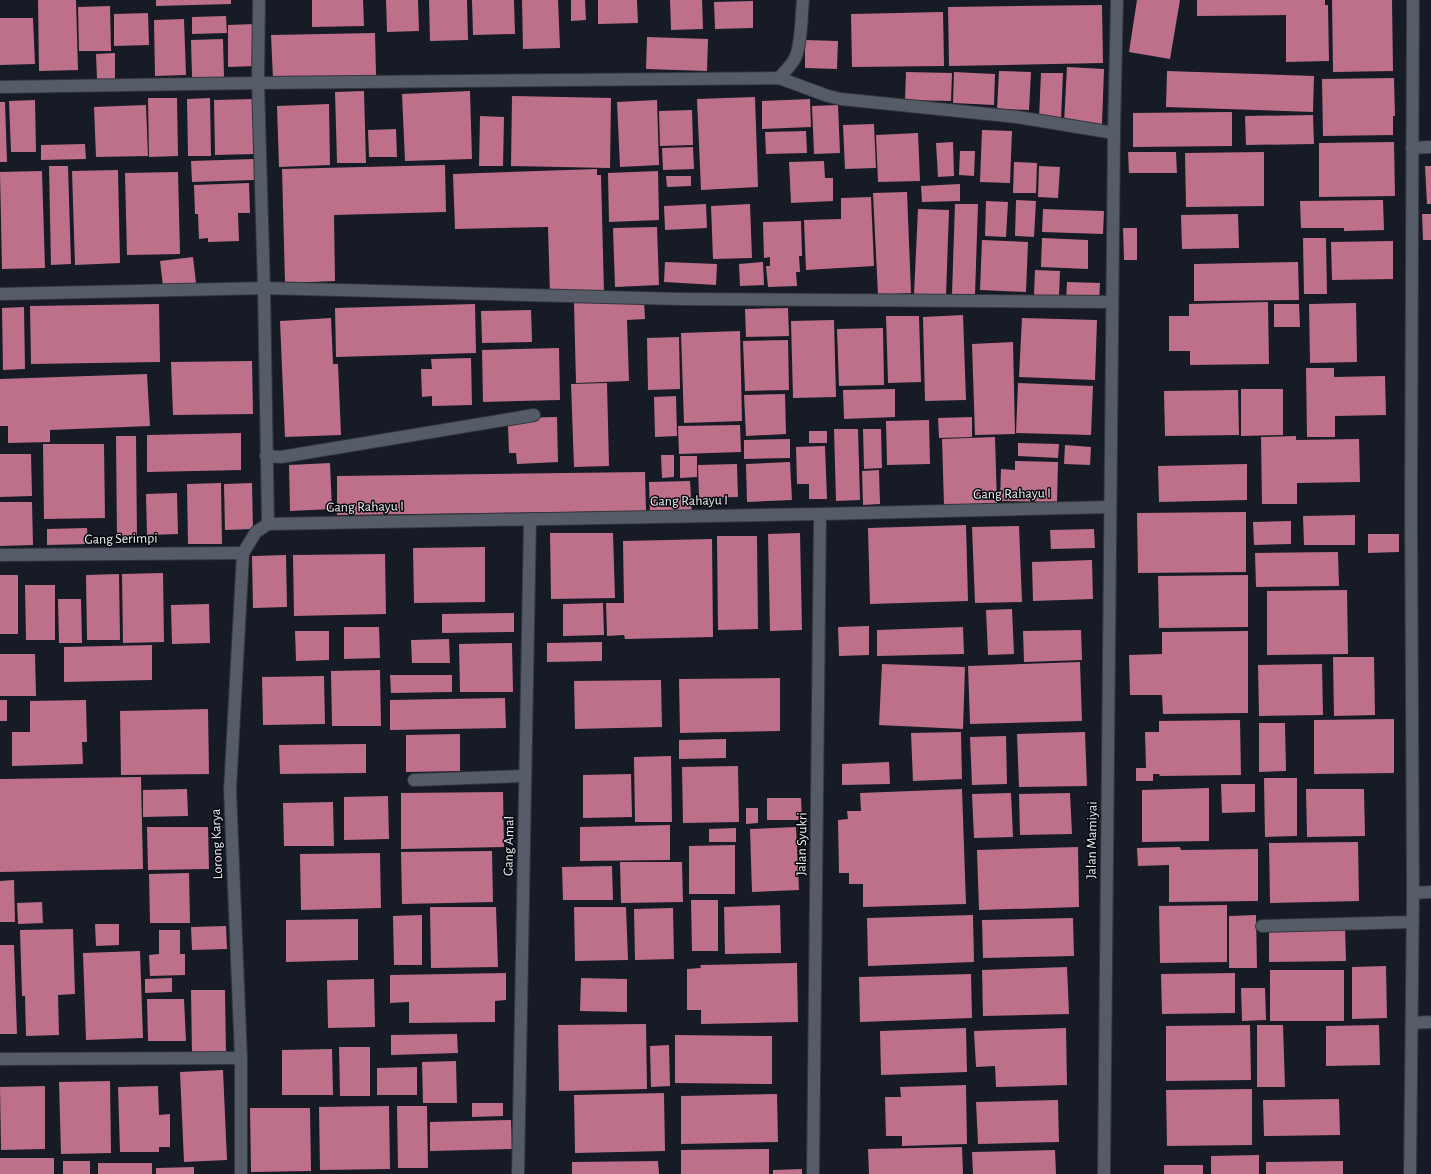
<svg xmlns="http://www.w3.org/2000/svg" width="1431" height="1174" font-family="'Alegreya Sans',sans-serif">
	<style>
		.building { fill: #be708b }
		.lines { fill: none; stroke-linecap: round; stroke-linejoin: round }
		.service-casing { stroke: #32353d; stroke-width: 14 }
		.minor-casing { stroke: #32353d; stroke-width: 14 }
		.service { stroke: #555b67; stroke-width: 12 }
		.minor { stroke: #555b67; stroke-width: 12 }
		.labels { text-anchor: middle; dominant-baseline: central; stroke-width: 3; stroke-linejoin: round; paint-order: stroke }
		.street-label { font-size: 14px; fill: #ecf0f7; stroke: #05060a }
	</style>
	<rect width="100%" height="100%" fill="#161b25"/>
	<!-- building -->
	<g class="building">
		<polygon points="38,0 76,0 78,70 39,71"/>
		<polygon points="156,0 231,0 231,4 156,6"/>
		<polygon points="312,0 363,0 364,26 312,27"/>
		<polygon points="386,0 418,0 419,31 387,32"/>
		<polygon points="429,0 467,0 468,40 430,41"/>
		<polygon points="472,0 514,0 515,34 473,35"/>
		<polygon points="522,0 558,0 560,48 523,49"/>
		<polygon points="571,0 585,0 586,20 571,21"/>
		<polygon points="598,0 637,0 638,23 598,24"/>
		<polygon points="670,0 702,0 703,29 671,30"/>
		<polygon points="1137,0 1180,0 1170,59 1129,52"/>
		<polygon points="1197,0 1325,0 1325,5 1328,5 1329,61 1286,62 1286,15 1197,16"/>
		<polygon points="1332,0 1392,0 1393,71 1333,72"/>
		<polygon points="753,1 753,28 715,29 714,2"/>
		<polygon points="1102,5 1103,63 949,66 948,7"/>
		<polygon points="110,6 111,51 79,51 78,7"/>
		<polygon points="943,12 944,66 852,67 851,14"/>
		<polygon points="148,13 149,45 114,46 114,14"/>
		<polygon points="226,16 227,33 192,34 192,17"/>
		<polygon points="0,18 33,18 35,64 0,65"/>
		<polygon points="184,19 186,75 155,76 154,20"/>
		<polygon points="255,24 256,66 228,67 228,25"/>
		<polygon points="375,33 376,75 273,78 271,35"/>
		<polygon points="647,37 708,39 707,71 646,69"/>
		<polygon points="223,39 224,77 192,77 191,40"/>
		<polygon points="805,40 838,41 837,69 805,68"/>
		<polygon points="115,53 115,79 97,79 96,54"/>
		<polygon points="1067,67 1104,69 1102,124 1064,123"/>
		<polygon points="999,71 1031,72 1029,110 997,109"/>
		<polygon points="1167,71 1314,76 1313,112 1166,107"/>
		<polygon points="906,72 952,73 951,101 905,100"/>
		<polygon points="954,72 995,74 994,105 953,103"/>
		<polygon points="1041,73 1063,73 1061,119 1039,118"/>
		<polygon points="1394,78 1395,116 1393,116 1393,135 1323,136 1322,79"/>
		<polygon points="364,91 366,163 337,163 335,92"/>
		<polygon points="470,91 472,159 405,161 402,94"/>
		<polygon points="512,96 611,98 610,168 511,166"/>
		<polygon points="755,97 758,187 701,190 697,99"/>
		<polygon points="148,98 177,98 178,156 149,157"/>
		<polygon points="210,98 211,156 188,156 187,99"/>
		<polygon points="254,99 255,154 215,155 214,100"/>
		<polygon points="810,99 811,127 762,129 762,101"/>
		<polygon points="35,100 36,152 11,152 9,101"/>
		<polygon points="657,100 659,165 620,167 617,102"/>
		<polygon points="0,102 5,102 7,162 0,162"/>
		<polygon points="329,104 330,165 279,167 277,106"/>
		<polygon points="146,105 148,156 96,157 94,107"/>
		<polygon points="838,105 840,153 814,154 812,106"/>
		<polygon points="692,110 693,145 660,146 659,111"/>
		<polygon points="1232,112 1232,146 1133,147 1133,113"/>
		<polygon points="1313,115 1314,144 1246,145 1245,116"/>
		<polygon points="480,116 504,117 503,166 479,166"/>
		<polygon points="874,124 876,168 845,169 843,125"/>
		<polygon points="396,129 397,157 369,157 368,130"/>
		<polygon points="982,130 1012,131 1010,183 980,182"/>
		<polygon points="806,131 807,153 766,154 765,132"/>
		<polygon points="918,133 920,181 878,182 876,135"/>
		<polygon points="953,142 954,176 938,177 936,143"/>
		<polygon points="1394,142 1395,196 1319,197 1319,143"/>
		<polygon points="85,144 86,159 41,160 41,145"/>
		<polygon points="693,147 694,169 663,170 662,148"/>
		<polygon points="960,151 975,151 974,176 959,175"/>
		<polygon points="1128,152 1176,152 1177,173 1129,173"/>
		<polygon points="1264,152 1264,206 1186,207 1185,153"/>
		<polygon points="254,159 254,180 192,182 191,161"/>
		<polygon points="824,161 825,178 833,178 833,201 791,203 789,162"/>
		<polygon points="1014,162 1037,163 1036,193 1013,193"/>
		<polygon points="445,165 446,212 334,215 335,281 285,283 282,169"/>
		<polygon points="49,166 68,166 71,264 51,265"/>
		<polygon points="1039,166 1060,167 1058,198 1038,197"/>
		<polygon points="1425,166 1431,166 1431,204 1427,204"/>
		<polygon points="597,169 597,175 601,175 604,293 550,295 548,227 455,229 453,174"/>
		<polygon points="118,170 120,263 75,265 72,171"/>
		<polygon points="42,171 45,268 2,269 0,172"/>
		<polygon points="658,171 659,220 609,222 608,173"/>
		<polygon points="178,172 180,254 127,255 125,173"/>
		<polygon points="666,176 691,176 691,186 667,187"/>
		<polygon points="249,183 250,213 238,213 239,241 208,242 208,238 199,239 198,214 195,214 194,185"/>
		<polygon points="960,184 960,201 922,202 921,186"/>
		<polygon points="907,192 911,293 878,295 873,193"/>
		<polygon points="871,197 874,266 806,270 804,220 841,219 841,198"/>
		<polygon points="1016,200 1036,201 1034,237 1015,236"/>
		<polygon points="1383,200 1384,230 1344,231 1344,228 1301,228 1300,201"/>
		<polygon points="986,201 1008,202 1006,237 985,236"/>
		<polygon points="706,204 707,228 665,230 664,206"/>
		<polygon points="750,204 752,258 713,259 711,206"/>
		<polygon points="955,204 978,204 975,295 952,294"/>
		<polygon points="918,209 949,210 946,296 914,295"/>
		<polygon points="1043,209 1104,211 1103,234 1042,232"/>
		<polygon points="1238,214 1239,248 1182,249 1181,215"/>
		<polygon points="1422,214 1431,214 1431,240 1423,240"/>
		<polygon points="801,221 802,256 799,256 800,272 796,272 797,286 768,287 766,266 770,266 770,257 764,258 763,222"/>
		<polygon points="657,227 659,285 615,287 613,228"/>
		<polygon points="1123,228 1137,228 1137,260 1124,260"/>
		<polygon points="1042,238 1088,240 1088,269 1041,267"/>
		<polygon points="1303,238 1326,238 1327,294 1304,294"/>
		<polygon points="982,240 1028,242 1026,292 980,290"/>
		<polygon points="1393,241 1393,279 1332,280 1331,242"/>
		<polygon points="193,257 196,283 163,286 160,261"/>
		<polygon points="665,262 717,264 716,285 664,282"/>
		<polygon points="763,262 764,285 740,286 739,264"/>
		<polygon points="1298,262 1299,300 1194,301 1194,264"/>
		<polygon points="1035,270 1060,271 1059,296 1034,295"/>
		<polygon points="1067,282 1100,283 1099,302 1066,300"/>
		<polygon points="644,301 645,319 627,320 629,381 576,383 574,303"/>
		<polygon points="1268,302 1269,364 1190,365 1190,351 1169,351 1169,316 1189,316 1189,304"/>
		<polygon points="1356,303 1357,362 1310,363 1309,304"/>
		<polygon points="159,304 160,362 31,364 30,306"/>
		<polygon points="475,304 476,353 336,357 335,308"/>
		<polygon points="1274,304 1299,304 1300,327 1274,327"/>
		<polygon points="24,307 25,369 3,370 2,308"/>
		<polygon points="788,308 789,336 746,337 745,309"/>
		<polygon points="531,310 532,342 482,343 481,311"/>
		<polygon points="963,315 966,400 925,401 923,317"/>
		<polygon points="886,316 919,316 921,382 888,383"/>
		<polygon points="331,318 333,364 338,364 341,435 285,437 280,321"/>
		<polygon points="1022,318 1097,320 1095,380 1019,377"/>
		<polygon points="834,320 836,397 793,398 791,321"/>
		<polygon points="883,328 884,385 839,386 837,329"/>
		<polygon points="740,331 742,421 684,423 681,333"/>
		<polygon points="679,337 680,389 648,390 647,338"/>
		<polygon points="788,340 789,390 745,391 743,341"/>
		<polygon points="1013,342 1015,434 975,435 972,344"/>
		<polygon points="559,348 560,400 483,402 482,350"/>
		<polygon points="471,358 472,405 432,406 432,396 422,397 421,369 432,369 431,359"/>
		<polygon points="252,361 253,414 173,415 171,362"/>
		<polygon points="1306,368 1334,368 1334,377 1385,376 1386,415 1335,416 1335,437 1307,437"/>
		<polygon points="147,374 150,426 50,430 50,442 8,443 8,426 0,426 0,379"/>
		<polygon points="607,383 609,466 574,467 571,384"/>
		<polygon points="1018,383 1093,386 1091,435 1016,433"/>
		<polygon points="895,389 895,417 844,419 843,390"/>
		<polygon points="1241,389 1283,389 1283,435 1241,436"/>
		<polygon points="1238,390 1239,435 1165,436 1164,391"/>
		<polygon points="785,394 786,434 746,436 744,395"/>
		<polygon points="676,396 677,436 655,437 654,397"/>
		<polygon points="557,417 558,462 517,464 516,453 509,453 508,425 515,425 516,418"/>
		<polygon points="972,417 972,437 939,438 938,418"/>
		<polygon points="929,420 930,464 887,465 886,421"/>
		<polygon points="740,425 741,452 679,454 678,426"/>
		<polygon points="834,429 858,429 860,500 836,501"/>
		<polygon points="863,429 881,429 882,468 864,469"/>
		<rect x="809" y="431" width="18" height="12"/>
		<polygon points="241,433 241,470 147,472 147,435"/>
		<polygon points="116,436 136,436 137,537 117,537"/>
		<polygon points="1296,436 1296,440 1359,439 1360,482 1297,483 1297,504 1262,504 1261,437"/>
		<polygon points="995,437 997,505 944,506 942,439"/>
		<polygon points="790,439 790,458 744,459 744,440"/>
		<polygon points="1018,443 1059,444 1058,458 1018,456"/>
		<polygon points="43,444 104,444 105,518 44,519"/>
		<polygon points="1065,445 1091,447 1090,465 1064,464"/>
		<polygon points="825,446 827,499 809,499 809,484 797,484 796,447"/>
		<polygon points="0,454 31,454 32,496 0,497"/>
		<polygon points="661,455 674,455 674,477 662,478"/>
		<polygon points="680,456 697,456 697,477 680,478"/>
		<polygon points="1015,461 1058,462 1057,502 1000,501 1001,469 1015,470"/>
		<polygon points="790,462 792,500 747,502 746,464"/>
		<polygon points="330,463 332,509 290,511 289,465"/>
		<polygon points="737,464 738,497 699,498 698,465"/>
		<polygon points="1247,464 1247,500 1159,502 1158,466"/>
		<polygon points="879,470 880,504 863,505 862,471"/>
		<polygon points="645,472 646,511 337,515 337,476"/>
		<polygon points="690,481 692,514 650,515 649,482"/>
		<polygon points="221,483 222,544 188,544 187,484"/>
		<polygon points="252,483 253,529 225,530 224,484"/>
		<polygon points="177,493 178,534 147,535 146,494"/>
		<polygon points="0,502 32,502 33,545 0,546"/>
		<polygon points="1246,512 1246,572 1138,573 1137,513"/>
		<polygon points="1355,515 1355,545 1304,545 1303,516"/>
		<polygon points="1291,521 1291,544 1254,545 1253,522"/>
		<polygon points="966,525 968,601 870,604 868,528"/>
		<polygon points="1019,526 1022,602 975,603 972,527"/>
		<polygon points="87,528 88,544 47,545 47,529"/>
		<polygon points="1094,529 1095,548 1051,549 1050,530"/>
		<polygon points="550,533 613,533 615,598 551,599"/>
		<polygon points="800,533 802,630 770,631 768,534"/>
		<polygon points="1368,534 1399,534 1399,552 1368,553"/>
		<polygon points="717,536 757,536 758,629 718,630"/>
		<polygon points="712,539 713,637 625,639 624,635 607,636 606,603 624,603 623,541"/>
		<polygon points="485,547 485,602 414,603 413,548"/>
		<polygon points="1338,552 1339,586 1256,587 1255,553"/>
		<polygon points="385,554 386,614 294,616 293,555"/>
		<polygon points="286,555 287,607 253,608 252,556"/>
		<polygon points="1092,560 1093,599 1033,601 1032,562"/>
		<polygon points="163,573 164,642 123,643 122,574"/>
		<polygon points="119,574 120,640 87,640 86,575"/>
		<rect x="0" y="575" width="18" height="59"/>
		<polygon points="1248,575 1248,627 1159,628 1158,576"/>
		<polygon points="25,585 55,585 55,640 26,640"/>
		<polygon points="1347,590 1348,654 1267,655 1267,591"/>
		<polygon points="58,599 81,599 82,643 59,643"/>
		<polygon points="603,603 604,635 563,636 563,604"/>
		<polygon points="209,604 210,643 172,644 171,605"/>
		<polygon points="1012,609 1014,654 988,655 986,610"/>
		<polygon points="514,613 514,632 442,633 442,614"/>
		<polygon points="869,626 869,655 839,656 838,627"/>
		<polygon points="344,627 379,627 380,658 344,659"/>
		<polygon points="963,627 964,654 877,656 877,630"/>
		<polygon points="1081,630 1082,660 1024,662 1023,631"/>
		<polygon points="295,631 329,631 329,660 296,661"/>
		<polygon points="1248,631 1248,713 1163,714 1162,695 1130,695 1129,655 1162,654 1162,632"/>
		<polygon points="449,639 450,663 412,663 411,640"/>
		<polygon points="602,642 602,661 547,662 547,643"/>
		<polygon points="512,643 513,692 460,692 459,644"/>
		<polygon points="152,645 152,680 64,682 64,647"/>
		<polygon points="0,654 35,654 36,696 0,696"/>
		<polygon points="1333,657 1374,657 1375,715 1334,716"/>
		<polygon points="1080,662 1082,721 970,724 968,666"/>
		<polygon points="882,664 965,667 963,729 879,725"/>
		<polygon points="1322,664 1323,715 1259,716 1258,665"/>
		<polygon points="380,670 381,726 332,726 331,671"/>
		<polygon points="390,675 452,675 452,692 391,693"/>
		<polygon points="324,676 325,724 263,725 262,677"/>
		<polygon points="780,678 780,731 680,733 679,679"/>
		<polygon points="661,680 662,727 575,729 574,681"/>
		<polygon points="505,698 506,728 390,730 390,700"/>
		<rect x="0" y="700" width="7" height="21"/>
		<polygon points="86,700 87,742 82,742 83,764 12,766 12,732 30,732 30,701"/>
		<polygon points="208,709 209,774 121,775 120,711"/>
		<polygon points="1394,719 1394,773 1314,774 1314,720"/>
		<polygon points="1240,720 1241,775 1160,776 1159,774 1153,774 1153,781 1136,781 1136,768 1146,768 1145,732 1159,732 1159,721"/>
		<polygon points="1259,723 1285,723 1286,771 1259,772"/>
		<polygon points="961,732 962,779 913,781 911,733"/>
		<polygon points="1085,732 1087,786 1019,787 1017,734"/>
		<polygon points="460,734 460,771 406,772 406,735"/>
		<polygon points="1006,736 1007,784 972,785 970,737"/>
		<polygon points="726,739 726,758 679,759 679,740"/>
		<polygon points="366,744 366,773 280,774 279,745"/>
		<polygon points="671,756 672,822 635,822 634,757"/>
		<polygon points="889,762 890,784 842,785 842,764"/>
		<polygon points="738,766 739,822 683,823 682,767"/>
		<polygon points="631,774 632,817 583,818 583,775"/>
		<polygon points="141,777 143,869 0,872 0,779"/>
		<polygon points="1264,778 1297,778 1297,836 1265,837"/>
		<polygon points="1221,784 1255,784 1255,812 1222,813"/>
		<polygon points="1209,788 1209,841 1142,842 1142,790"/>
		<polygon points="187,789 188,816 143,817 143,790"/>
		<polygon points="962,789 966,904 863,907 863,884 849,884 849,873 839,873 838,820 848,819 847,811 861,811 860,793"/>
		<polygon points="1306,789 1364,789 1365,836 1307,837"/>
		<polygon points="503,792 504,847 401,849 401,793"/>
		<polygon points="1011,793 1013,837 974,838 972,794"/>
		<polygon points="1070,793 1072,834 1020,835 1019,794"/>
		<polygon points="388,796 389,839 344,840 344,797"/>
		<polygon points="767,798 801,798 802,820 767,820"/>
		<polygon points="333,802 334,846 284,846 283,803"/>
		<polygon points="746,808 758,808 758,823 746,824"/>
		<polygon points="670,825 670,860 580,861 580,827"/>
		<polygon points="147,827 208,827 209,869 148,870"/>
		<polygon points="796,827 799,890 752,892 750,829"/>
		<polygon points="736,828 736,842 709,842 709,829"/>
		<polygon points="1358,842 1359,901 1270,903 1269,843"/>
		<polygon points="735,845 735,894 689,894 689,846"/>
		<polygon points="1078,847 1079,907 979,910 977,850"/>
		<polygon points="1180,847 1181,850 1258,849 1258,901 1169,902 1169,865 1138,866 1137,848"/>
		<polygon points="492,851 493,902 402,904 401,852"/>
		<polygon points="380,853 381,908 301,910 300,854"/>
		<polygon points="620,862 682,862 683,902 621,903"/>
		<polygon points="612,866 613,900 563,900 562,867"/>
		<polygon points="189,873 190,923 150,923 149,874"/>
		<polygon points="14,880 15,922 0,922 0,881"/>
		<polygon points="691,900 718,900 718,951 692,951"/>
		<polygon points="42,902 43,923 18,924 17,903"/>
		<polygon points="780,905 781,953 725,954 724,907"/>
		<polygon points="1227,905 1227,962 1160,963 1159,906"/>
		<polygon points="430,907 496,907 498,967 431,968"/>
		<polygon points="574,907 626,907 628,960 575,961"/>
		<polygon points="673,908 674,959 635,960 634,909"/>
		<polygon points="422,915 422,965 394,965 393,916"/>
		<polygon points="973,915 974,962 868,966 867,918"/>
		<polygon points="1256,915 1257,968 1229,968 1229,916"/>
		<polygon points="1073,918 1074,956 983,958 982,920"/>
		<polygon points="358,919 358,960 286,962 286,920"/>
		<polygon points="95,924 119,924 119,945 96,946"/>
		<polygon points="226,926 227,949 192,950 191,927"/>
		<polygon points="1345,926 1346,961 1269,962 1269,927"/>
		<polygon points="73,929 75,994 58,995 59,1035 26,1036 25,996 22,996 20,930"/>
		<polygon points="159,930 180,930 180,954 185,954 185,975 150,976 149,955 159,954"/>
		<polygon points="0,945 14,945 17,1034 0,1034"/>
		<polygon points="140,951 143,1038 86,1040 83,953"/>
		<polygon points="797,963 798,1022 701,1024 701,1010 687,1010 687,969 701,968 700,965"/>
		<polygon points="1386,966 1387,1018 1352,1019 1352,967"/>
		<polygon points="1067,967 1069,1014 983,1016 982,970"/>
		<rect x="1270" y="970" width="74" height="51"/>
		<polygon points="506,973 506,1000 495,1001 495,1022 409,1023 409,1002 390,1003 390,975"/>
		<polygon points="1235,973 1235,1013 1162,1014 1161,974"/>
		<polygon points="971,974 972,1018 860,1022 859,977"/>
		<polygon points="172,978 172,992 145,993 145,979"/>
		<polygon points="581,978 627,979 627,1012 580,1011"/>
		<polygon points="374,979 375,1027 328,1028 327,980"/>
		<polygon points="1241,988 1265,988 1266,1020 1242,1021"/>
		<polygon points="191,990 225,990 226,1055 192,1056"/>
		<polygon points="147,999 184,999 186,1041 148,1041"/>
		<polygon points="646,1024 647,1089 559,1091 558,1025"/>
		<polygon points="1250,1025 1251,1080 1166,1081 1166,1026"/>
		<polygon points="1257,1025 1283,1025 1285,1087 1257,1087"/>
		<polygon points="1379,1025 1380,1065 1326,1066 1326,1026"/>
		<polygon points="966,1028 967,1072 881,1075 880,1031"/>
		<polygon points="1066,1028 1067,1085 996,1087 995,1066 976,1067 974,1031"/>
		<polygon points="457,1034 458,1053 391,1055 391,1035"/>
		<polygon points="675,1035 772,1036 772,1084 675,1083"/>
		<polygon points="669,1045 670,1086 651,1087 650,1046"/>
		<polygon points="339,1047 370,1047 370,1096 340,1096"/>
		<polygon points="332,1049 333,1095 282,1095 282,1050"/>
		<polygon points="456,1061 457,1103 423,1103 422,1062"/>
		<polygon points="417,1067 417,1095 377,1095 377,1068"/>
		<polygon points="223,1070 227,1160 184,1162 180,1072"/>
		<polygon points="110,1081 111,1153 61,1154 59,1082"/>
		<polygon points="966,1085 967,1144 902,1146 902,1136 886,1136 885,1097 901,1097 900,1087"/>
		<polygon points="45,1086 45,1149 1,1150 0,1087"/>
		<polygon points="158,1086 159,1115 170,1114 170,1147 159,1147 159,1152 120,1152 118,1087"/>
		<polygon points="1252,1089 1252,1145 1167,1146 1166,1090"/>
		<polygon points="664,1093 665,1151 575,1153 574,1095"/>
		<polygon points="777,1094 778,1142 681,1144 681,1096"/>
		<polygon points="1339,1099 1340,1135 1264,1136 1263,1100"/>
		<polygon points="1058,1100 1059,1142 978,1144 976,1102"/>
		<polygon points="472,1103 503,1103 503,1116 472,1117"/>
		<polygon points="389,1106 390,1169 320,1170 319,1107"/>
		<polygon points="397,1106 427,1106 428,1168 398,1168"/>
		<polygon points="250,1108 310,1108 311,1171 251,1172"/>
		<polygon points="511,1120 512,1149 430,1151 430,1122"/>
		<polygon points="962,1147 963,1174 869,1174 868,1149"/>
		<polygon points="769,1149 769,1174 681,1174 681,1150"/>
		<polygon points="1055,1150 1056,1174 973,1174 972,1152"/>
		<polygon points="1259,1155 1259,1174 1211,1174 1211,1156"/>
		<rect x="0" y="1158" width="54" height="16"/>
		<rect x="63" y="1161" width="27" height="13"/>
		<polygon points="658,1161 659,1174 572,1174 572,1162"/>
		<polygon points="1343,1161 1343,1174 1266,1174 1266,1162"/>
		<rect x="98" y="1163" width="54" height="11"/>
		<rect x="1164" y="1165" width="39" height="9"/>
		<polygon points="194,1167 194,1174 156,1174 156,1168"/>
		<polygon points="802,1169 802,1174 773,1174 773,1170"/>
	</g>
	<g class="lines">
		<defs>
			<g id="service">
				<polyline points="266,456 281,457 534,415"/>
				<polyline points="414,780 525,776"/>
				<polyline points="1262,926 1413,922"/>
			</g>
			<g id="minor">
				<polyline points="259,0 258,83 264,288 268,524"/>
				<path d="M779,78C785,71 793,64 796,56C802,39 801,18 803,0"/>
				<polyline points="0,87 258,83 779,78 828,96 841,99 1017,117 1114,133"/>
				<polyline points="1412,148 1431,147"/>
				<polyline points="0,294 264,288 680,299 1112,302"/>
				<polyline points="268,524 820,514 1110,507"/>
				<polyline points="0,555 243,553"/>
				<polyline points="1413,893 1431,892"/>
				<polyline points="1412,1023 1431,1022"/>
				<polyline points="0,1059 241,1058"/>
				<polyline points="241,1174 241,1058 230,790 243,553 256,532 268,524"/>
				<polyline points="518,1174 530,519"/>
				<polyline points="813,1174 820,514"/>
				<polyline points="1104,1174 1114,133 1117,0"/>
				<polyline points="1410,1174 1413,893 1411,510 1413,0"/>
			</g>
		</defs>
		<!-- service casing -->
		<use href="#service" class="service-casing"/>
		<!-- minor casing -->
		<use href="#minor" class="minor-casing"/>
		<!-- service -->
		<use href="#service" class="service"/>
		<!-- minor -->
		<use href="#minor" class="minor"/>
	</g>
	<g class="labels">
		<!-- street labels -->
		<g class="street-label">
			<text transform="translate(1012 494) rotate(-1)">Gang Rahayu I</text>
			<text transform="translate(689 501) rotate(-1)">Gang Rahayu I</text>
			<text transform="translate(365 507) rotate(-1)">Gang Rahayu I</text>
			<text transform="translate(121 539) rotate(-1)">Gang Serimpi</text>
			<text transform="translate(1092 840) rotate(-89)">Jalan Mamiyai</text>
			<text transform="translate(217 844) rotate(-92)">Lorong Karya</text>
			<text transform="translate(802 844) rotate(-89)">Jalan Syukri</text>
			<text transform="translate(509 846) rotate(-89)">Gang Amal</text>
		</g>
	</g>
</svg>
